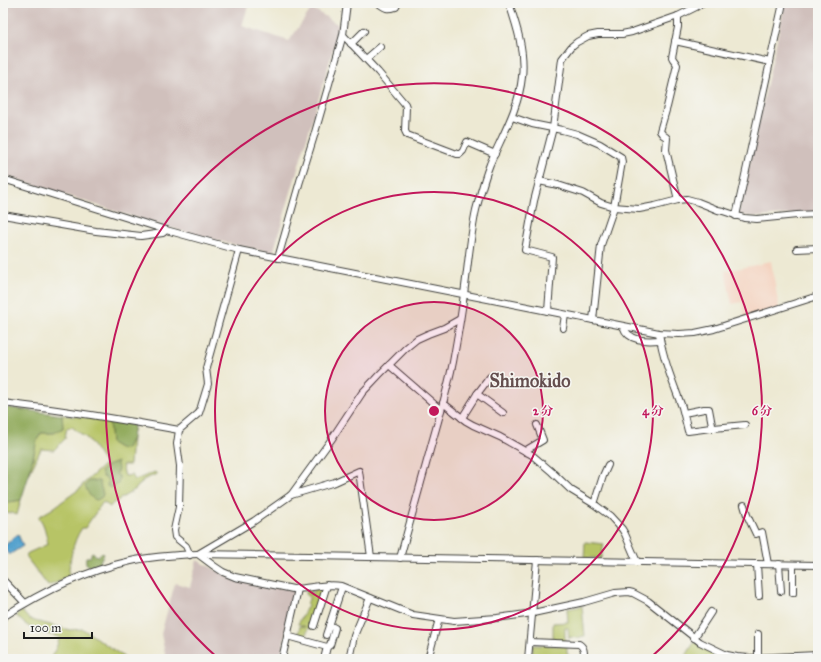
<svg xmlns="http://www.w3.org/2000/svg" width="821" height="662" font-family="'IM FELL Great Primer','Noto Serif JP',serif">
	<style>
		.built { fill: #f4d3c0 }
		.industrial { fill: #d0c0bc }
		.green { fill: #b7c466; stroke: #6a7041 }
		.forest { fill: #91aa5b; stroke: #56633c }
		.water { fill: #54a2cd; stroke: #385f74 }
		.lines { fill: none; stroke-linecap: round; stroke-linejoin: round }
		.minor-casing { stroke: #3b3b37; stroke-width: 8 }
		.minor { stroke: #fff; stroke-width: 6 }
		.ring { fill: none; stroke: #c2185b; stroke-width: 2 }
		.labels { text-anchor: middle; dominant-baseline: central; stroke-width: 3; stroke-linejoin: round; paint-order: stroke }
		.quarter-label { font-size: 18px; font-weight: bold; fill: #644e4e; stroke: #f6f6f2 }
		.centre { fill: #c2185b; stroke: #f6f6f2; stroke-width: 2 }
		.ring-label { font-size: 12px; text-anchor: middle; font-weight: bold; fill: #c2185b; stroke: #f6f6f2; stroke-width: 3; stroke-linejoin: round; paint-order: stroke }
	</style>
	<rect width="100%" height="100%" fill="#f6f6f2"/>
	<filter id="ink" filterUnits="userSpaceOnUse"><feTurbulence type="fractalNoise" baseFrequency=".025" numOctaves="2"/><feDisplacementMap in="SourceGraphic" scale="8" xChannelSelector="R" yChannelSelector="G"/><feConvolveMatrix kernelMatrix="1 2 1 2 8 2 1 2 1" color-interpolation-filters="sRGB"/></filter>
	<filter id="wash" filterUnits="userSpaceOnUse"><feTurbulence type="fractalNoise" baseFrequency=".012" numOctaves="4" result="noise"/><feDisplacementMap in="SourceGraphic" scale="16" xChannelSelector="R" yChannelSelector="G"/><feGaussianBlur stdDeviation="0.9" result="paint"/><feColorMatrix in="noise" values="0 0 0 0 0 0 0 0 0 0 0 0 0 0 0 0 0 1.4 0 .05"/><feComposite in="paint" operator="in"/></filter>
	<g filter="url(#wash)">
		<rect width="100%" height="100%" fill="#ede9d3"/>
		<!-- built -->
		<polygon class="built" points="771,261 779,308 745,319 742,302 732,304 725,271 761,264 761,263"/>
		<!-- industrial -->
		<g class="industrial">
			<polygon points="3,3 249,3 242,26 289,41 312,8 340,26 273,253 205,238 140,219 3,175"/>
			<polygon points="785,3 818,3 818,212 758,217 738,215"/>
			<polygon points="197,560 222,573 296,591 280,659 166,659 161,634 175,583 190,587"/>
		</g>
		<!-- green -->
		<g class="green">
			<path d="M62,415L109,420L111,443L121,449L127,448L132,438L130,465H122L125,476L132,475L135,480L155,472L157,474L143,480L141,484L138,486L136,489L112,504L110,507L103,502L85,528H82C72,542 70,561 68,578L48,586L26,557L28,553L48,544C46,536 45,523 38,517L52,509L82,487V485L105,464L89,440L72,427L67,428L66,432L65,439L54,450L41,449L29,475L37,440L41,433H54L63,428Z"/>
			<polygon points="21,500 17,515 12,513 3,514 3,503"/>
			<polygon points="585,542 604,544 601,558 584,558"/>
			<polygon points="324,588 318,608 315,608 318,609 311,629 308,628 305,639 297,637 300,626 306,627 298,624 308,605 307,604 310,597 307,596 307,595 306,594 307,591 305,591 311,589 310,594 311,595 315,589"/>
			<polygon points="582,606 585,637 583,636 578,638 570,637 569,639 568,628 565,628 565,640 564,641 553,640 553,623 568,622 567,609"/>
			<path d="M22,611L28,618L35,621L70,630L83,629L127,659H50L56,648L60,637C42,633 28,630 16,615Z"/>
			<polygon points="695,641 726,656 723,659 684,659"/>
			<polygon points="533,645 567,646 567,653 569,655 569,659 532,659"/>
		</g>
		<!-- forest -->
		<g class="forest">
			<polygon points="3,407 62,415 63,428 54,433 41,433 37,440 29,475 21,500 3,503"/>
			<polygon points="109,420 134,425 132,438 127,448 121,449 111,443"/>
			<path d="M117,462L118,470L116,474L119,476V480L118,484L110,488L107,486L108,481L106,478L103,477L101,472C105,465 110,465 117,462Z"/>
			<path d="M89,481H99L103,494L102,497L97,500C90,499 88,492 85,486Z"/>
			<path d="M93,552L95,555L98,556L100,555L102,552L104,554L100,561V565L96,564L94,567H90C86,565 85,562 86,557H90L91,556V553Z"/>
		</g>
		<!-- water -->
		<polygon class="water" points="18,534 23,546 9,555 3,547"/>
	</g>
	<g filter="url(#ink)">
		<g class="lines">
			<defs>
				<g id="minor">
					<path d="M378,3C385,8 387,10 396,7L398,3"/>
					<path d="M678,16V27L672,57C673,60 676,62 677,65L667,107L660,131L663,135L666,137L667,138L666,150L678,200"/>
					<polyline points="343,35 378,72 405,104 406,107 405,131 407,135 457,154 460,154 463,151 467,142 495,154"/>
					<polyline points="675,41 770,62"/>
					<polyline points="351,44 364,31"/>
					<polyline points="366,59 380,47"/>
					<polyline points="512,117 532,124 562,130 577,134 600,144 621,157 622,162 614,207 601,245 593,320"/>
					<polyline points="3,179 166,230 239,250 659,333 679,334 695,333 714,329 818,296"/>
					<polyline points="539,181 558,185 583,193 601,203 614,207 639,209 655,206 678,200 687,199 698,202 718,210 723,211 744,218 757,219 797,215 818,214"/>
					<polyline points="3,215 96,231 141,236 163,233 166,230"/>
					<polyline points="736,216 783,3"/>
					<polyline points="797,249 818,248"/>
					<polyline points="278,258 300,181 314,136 343,35 347,3"/>
					<polyline points="548,311 552,257 525,250 534,201 553,128 562,59 572,46 577,42 588,36 598,34 622,34 632,32 678,16 696,7 702,3"/>
					<path d="M460,319L444,328L428,334L417,339L406,348L379,375L362,393L331,440L291,495L254,521L198,554L214,566L223,572L235,577L293,589C310,589 324,583 341,586L413,615L454,621L497,618L533,613L584,602L615,593L629,592L633,593L648,601L700,642L727,655L737,657L750,658L818,655"/>
					<path d="M623,326C628,342 647,341 660,340"/>
					<polyline points="563,328 565,315"/>
					<path d="M659,333C663,359 673,383 682,407C684,415 686,423 688,431L711,428H714L745,425"/>
					<polyline points="389,365 441,410"/>
					<polyline points="477,394 503,413"/>
					<path d="M3,403C62,410 120,419 179,430"/>
					<polyline points="443,403 466,421 473,425 500,437 532,455 552,472 571,490 594,504 610,516 622,529 625,534 637,562"/>
					<polyline points="684,413 704,409 709,409 712,425 711,428"/>
					<polyline points="462,418 477,394 490,377"/>
					<polyline points="526,452 528,449 543,440 537,425"/>
					<polyline points="291,495 335,482 359,471 371,557"/>
					<polyline points="594,504 603,476 608,465"/>
					<polyline points="744,505 747,515 756,534 762,532 768,564"/>
					<polyline points="190,555 186,546 175,537 174,530 179,507 180,466 177,444 179,430 199,413 200,410 208,384 206,368 239,250"/>
					<path d="M400,558C410,522 420,486 430,450C438,421 447,392 453,362C457,340 461,317 464,294C468,266 470,238 476,210C480,195 484,179 490,164C502,136 519,108 522,77C525,51 517,27 509,3"/>
					<polyline points="757,564 759,596"/>
					<polyline points="779,564 781,591"/>
					<polyline points="793,565 793,593"/>
					<polyline points="3,580 25,603"/>
					<path d="M3,617C43,591 85,571 131,561C153,556 176,555 198,554L818,565"/>
					<polyline points="314,626 327,585"/>
					<polyline points="758,634 758,658"/>
					<polyline points="326,635 342,587"/>
					<polyline points="287,636 327,647"/>
					<polyline points="694,638 711,612"/>
					<path d="M530,642L579,644C585,648 584,653 584,659"/>
					<polyline points="282,659 298,589"/>
					<polyline points="324,659 327,647 330,645 335,628 329,625"/>
					<polyline points="349,659 354,636 370,598"/>
					<polyline points="428,659 439,619"/>
					<polyline points="528,659 537,560"/>
				</g>
			</defs>
			<!-- minor casing -->
			<use href="#minor" class="minor-casing"/>
			<!-- minor -->
			<use href="#minor" class="minor"/>
		</g>
	</g>
	<!-- distance rings -->
	<circle cx="434" cy="411" r="109" fill="#c2185b" fill-opacity=".12"/>
	<g class="ring">
		<circle cx="434" cy="411" r="109"/>
		<circle cx="434" cy="411" r="219"/>
		<path d="M219 659A328 328 0 1 1 649 659"/>
	</g>
	<g class="labels">
		<!-- quarter labels -->
		<g class="quarter-label">
			<text x="530" y="381">Shimokido</text>
		</g>
	</g>
	<circle cx="434" cy="411" r="6" class="centre"/>
	<g class="ring-label">
		<text x="543" y="415">2 分</text>
		<text x="653" y="415">4 分</text>
		<text x="762" y="415">6 分</text>
	</g>
	<!-- margin -->
	<rect width="821" height="662" fill="none" stroke="#f6f6f2" stroke-width="16"/>
	<!-- scale -->
	<path d="M24 632v6h68v-6" fill="none" stroke="#1c1c1c" stroke-width="2"/>
	<text x="30" y="632" font-size="12" fill="#1c1c1c" stroke="#f6f6f2" stroke-width="3" paint-order="stroke">100 m</text>
</svg>
